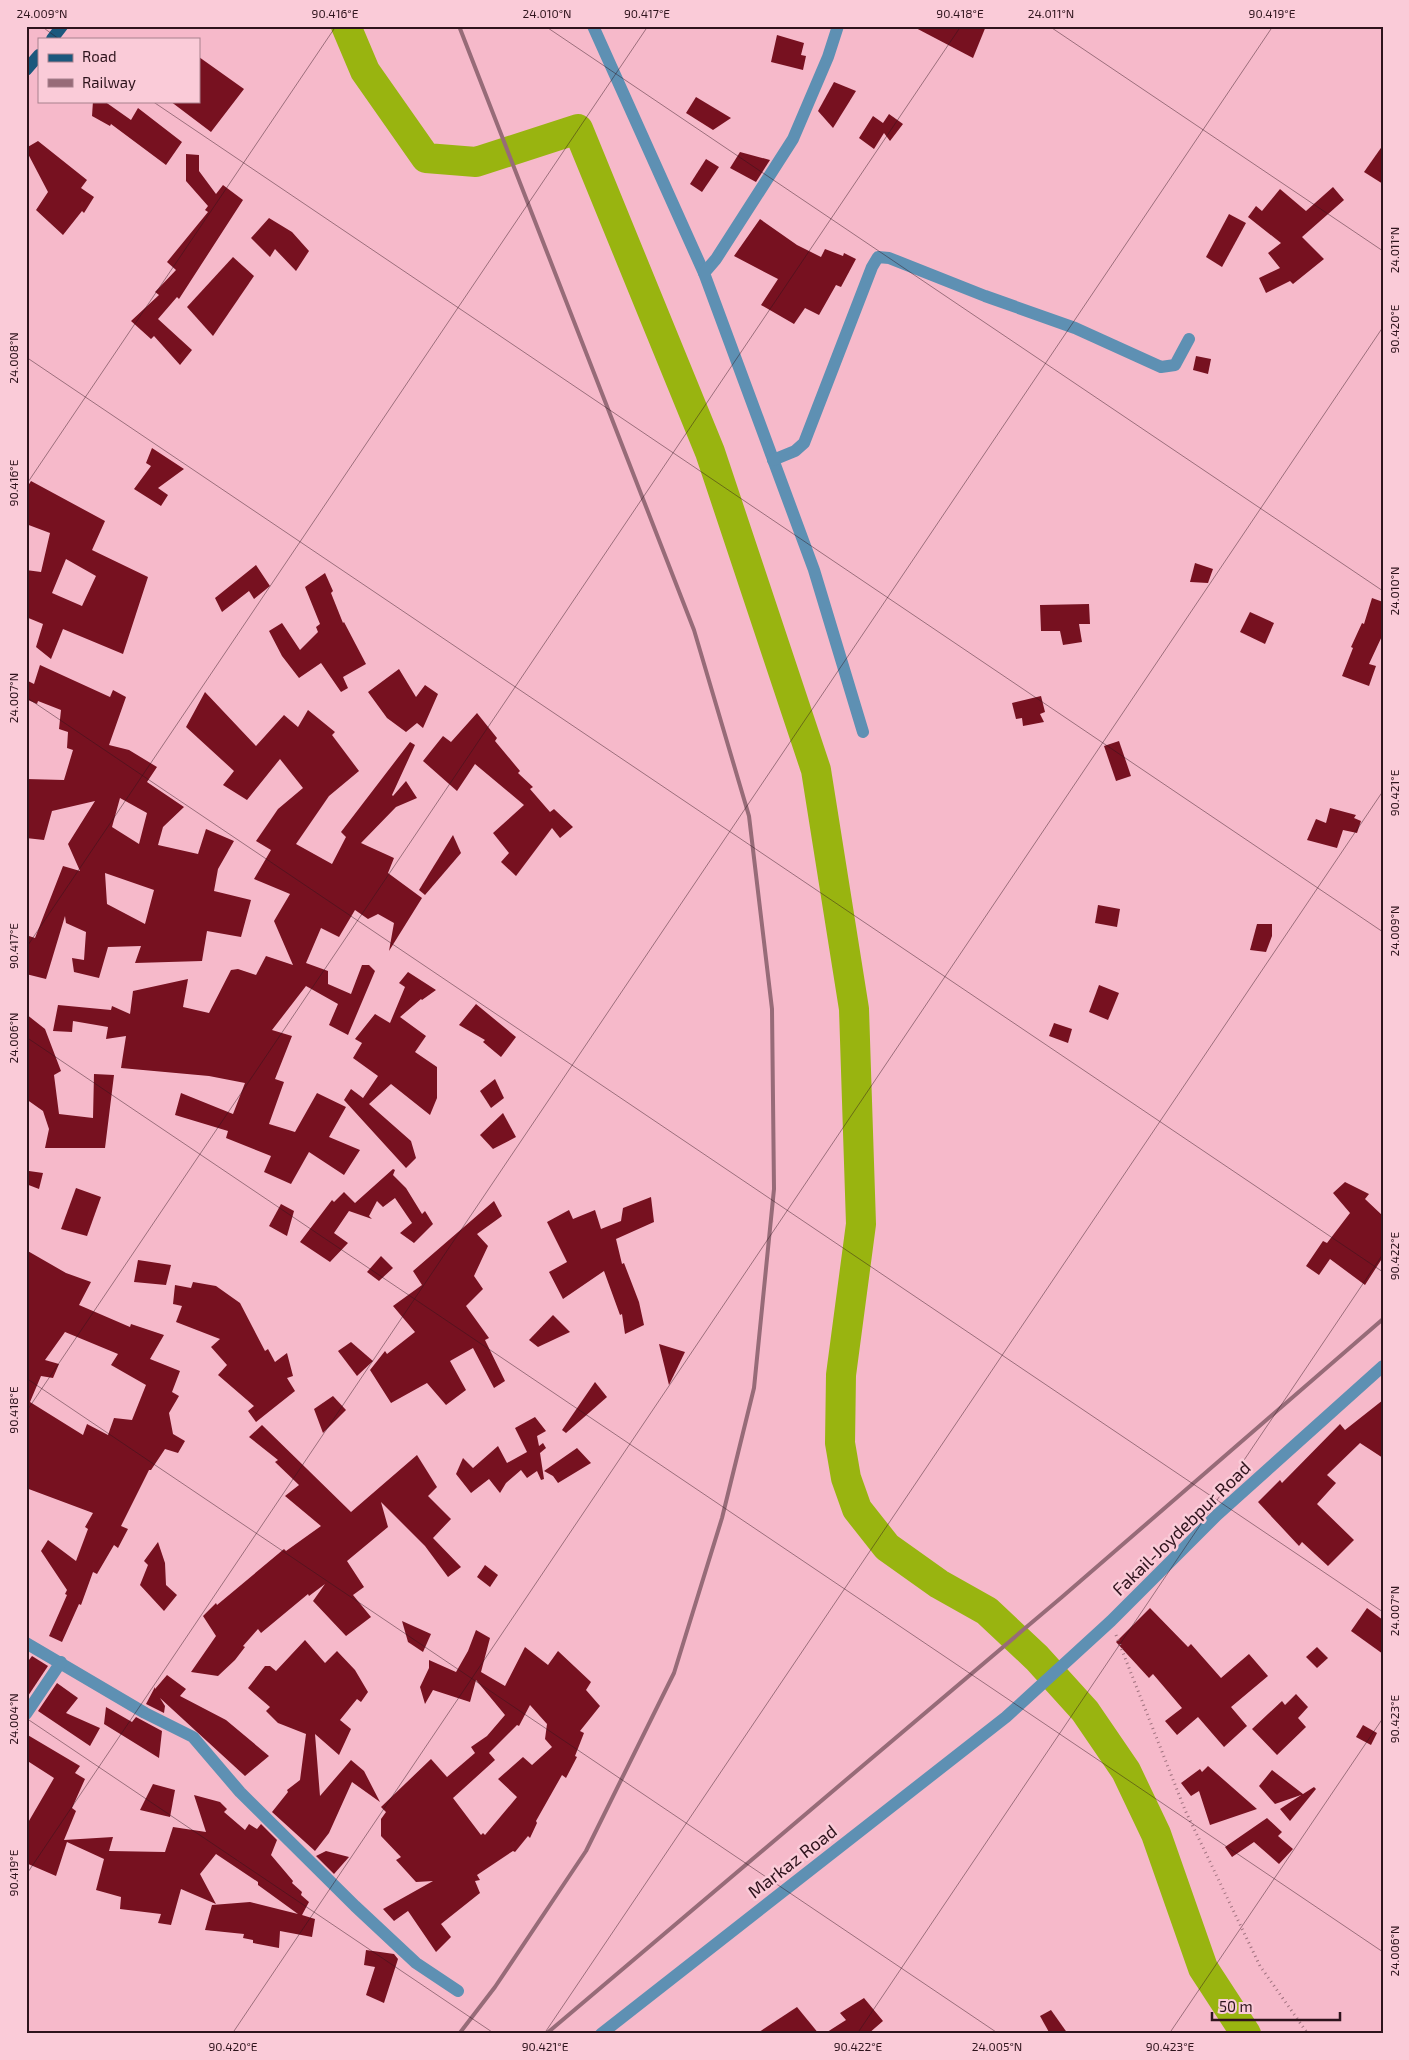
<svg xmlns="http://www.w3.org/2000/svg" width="1409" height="2060" font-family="'Exo 2',sans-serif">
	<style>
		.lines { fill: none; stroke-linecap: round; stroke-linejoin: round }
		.river { stroke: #99b410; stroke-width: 30 }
		.building { fill: #771120; fill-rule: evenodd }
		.path { stroke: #a0727f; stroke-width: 3; stroke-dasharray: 1 4; stroke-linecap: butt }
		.minor { stroke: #5e90b3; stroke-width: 12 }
		.tertiary { stroke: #5e90b3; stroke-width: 12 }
		.primary { stroke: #1b587d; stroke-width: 12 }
		.rail { stroke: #976b78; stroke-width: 4 }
		.ticks { fill: none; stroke: #2e131c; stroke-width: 1; stroke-opacity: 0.45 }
		.labels { text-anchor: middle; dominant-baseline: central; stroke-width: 5; stroke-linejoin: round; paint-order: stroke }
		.street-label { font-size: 18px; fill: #2e131c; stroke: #facbd8 }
		.neatline { fill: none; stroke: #2e131c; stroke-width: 2 }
		.ticks-label { font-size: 12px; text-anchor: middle; fill: #2e131c }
	</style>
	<rect width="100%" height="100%" fill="#f6b9ca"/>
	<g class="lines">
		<!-- river -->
		<polyline class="river" points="346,26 365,71 426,158 476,162 578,129 710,452 816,770 854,1009 861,1224 841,1375 840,1443 846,1478 857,1509 887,1547 939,1584 987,1611 1037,1658 1085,1711 1126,1771 1156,1834 1203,1968 1246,2034"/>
	</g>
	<!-- building -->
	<g class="building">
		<polygon points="912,26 986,26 973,58"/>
		<polygon points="777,35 804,43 801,55 806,56 803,70 771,62"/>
		<polygon points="199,57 244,89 211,132 170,101 199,101"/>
		<polygon points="834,82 856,91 833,128 818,111"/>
		<polygon points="696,97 731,118 713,130 686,113"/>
		<polygon points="93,101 104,101 131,120 138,108 182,142 166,165 111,124 110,126 92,116"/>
		<polygon points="889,114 903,124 890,141 884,133 874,149 859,138 873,116 883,123"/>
		<polygon points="38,141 87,180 81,188 94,197 84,213 82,211 63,235 36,210 48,192 26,150 26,148"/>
		<polygon points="1383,145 1383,184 1364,172"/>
		<polygon points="740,152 770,160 756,182 730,168"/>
		<polygon points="186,154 199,155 199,171 216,194 223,185 243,200 179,299 177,297 158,319 192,350 180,365 154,336 151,339 131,321 159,295 155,292 176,270 167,262 208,212 205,210 208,206 186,181"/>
		<polygon points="706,159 719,167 702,192 690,184"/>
		<polygon points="1333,187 1344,200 1302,237 1324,259 1293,284 1290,281 1266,293 1259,278 1280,268 1268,253 1281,243 1248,217 1256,206 1262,211 1280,189 1306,211"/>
		<polygon points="1229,214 1246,223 1222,267 1206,257"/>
		<polygon points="269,218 292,232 309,251 296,271 275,249 270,257 251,238"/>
		<polygon points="760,219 797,245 821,257 825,249 843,256 844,253 856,259 841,287 836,285 819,315 805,308 794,324 761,305 778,279 734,256"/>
		<polygon points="233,257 254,276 213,336 187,307"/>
		<polygon points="1196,356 1211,359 1208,374 1193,370"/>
		<polygon points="152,448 184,469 158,488 168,495 161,506 134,489 151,466 146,463"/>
		<path d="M31,481L105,521L92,550L148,577L123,654L63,629L51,659L36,647L43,624L26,617V570L41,572L50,533L26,524V489ZM66,559L96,576L82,606L52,593Z"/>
		<polygon points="1195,563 1213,569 1208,583 1190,582"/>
		<polygon points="256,565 270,586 254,599 249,591 222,612 215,598"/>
		<polygon points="325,573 333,591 331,593 343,623 344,622 366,664 343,677 348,688 341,692 321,663 299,678 282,656 269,631 282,623 300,650 318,632 316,627 320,624 305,587"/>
		<polygon points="1372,598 1383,602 1383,634 1369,664 1376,666 1369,686 1342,676 1353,648 1351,647 1362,623 1364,624"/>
		<polygon points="1089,604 1090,624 1079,624 1082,642 1063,645 1060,631 1041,631 1040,605"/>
		<polygon points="1250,612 1274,623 1265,644 1240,632"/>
		<path d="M40,665L110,697L113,690L126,697L109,745L129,750L157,767L147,782L184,807L163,827L158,845L198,854L206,829L234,841L218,869L214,891L251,900L241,937L207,931L202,961L135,963L141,946L108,947L99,978L74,972L72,958L84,960L86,932L66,923L65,916L46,979L26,974V935L35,938L63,866L80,871L68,844L95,801L52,811L44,840L26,838V779L64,780L73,750L67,748L68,732L59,729L61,710L38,701L37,704L26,699V680L34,684ZM120,798L147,813L139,844L112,827ZM105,873L154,890L145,924L107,904Z"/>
		<polygon points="399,669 416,697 425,685 438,694 423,728 417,723 406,732 387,718 368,692"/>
		<polygon points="205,692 256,746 284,715 298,727 308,710 335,732 332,735 359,771 329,796 296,844 332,864 346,837 341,832 410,742 415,745 392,795 393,796 406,781 417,798 396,807 361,843 394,858 388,873 422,898 389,951 394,923 378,914 368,919 355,910 339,937 321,928 306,963 328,971 328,984 351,994 362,965 369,965 375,971 348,1035 329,1025 338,1004 306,986 272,1030 292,1036 275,1079 284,1082 269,1124 295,1132 317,1093 346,1107 329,1137 360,1150 344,1175 309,1152 291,1184 264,1172 271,1156 226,1138 228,1131 175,1115 181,1093 233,1114 245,1083 209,1076 121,1068 126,1036 106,1039 108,1027 73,1021 72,1032 53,1031 58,1005 111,1010 112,1006 130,1014 133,991 188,979 183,1007 209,1013 231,970 238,969 256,975 266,956 293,965 274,921 290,894 254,879 271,850 256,841 278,809 303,788 280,759 247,800 223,785 234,771 186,727"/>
		<polygon points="1041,696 1045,712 1040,714 1044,722 1023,726 1022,718 1016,719 1012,703"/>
		<polygon points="477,713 497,738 495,741 520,771 518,773 533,787 530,789 550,812 554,809 573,827 560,838 552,828 516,876 501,862 509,853 493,833 524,805 475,764 457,791 423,761 443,736 451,742"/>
		<polygon points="1119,741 1131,776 1116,781 1104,746"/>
		<polygon points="1330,808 1356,815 1354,818 1361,821 1357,833 1343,830 1337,848 1307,840 1316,819 1326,823"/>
		<polygon points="453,835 461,853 425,895 419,890"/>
		<polygon points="1098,905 1120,909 1117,927 1095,923"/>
		<polygon points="1257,924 1272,924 1272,936 1266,952 1250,950"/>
		<polygon points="408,972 436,990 422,1000 421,999 400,1017 426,1036 415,1052 437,1067 437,1098 430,1115 391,1084 369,1104 411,1141 416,1158 406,1168 344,1100 351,1089 363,1098 378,1076 353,1058 362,1043 355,1039 375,1014 390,1023 405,987 399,983"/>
		<polygon points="1099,985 1119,993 1108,1020 1089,1012"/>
		<polygon points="476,1004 516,1037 501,1057 483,1042 485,1040 459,1025"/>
		<polygon points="26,1014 45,1029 61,1071 54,1075 59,1114 93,1118 94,1074 114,1075 105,1148 45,1148 49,1129 43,1111 26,1099"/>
		<polygon points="1054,1023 1072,1029 1068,1043 1049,1036"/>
		<polygon points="495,1079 504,1098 491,1108 480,1091"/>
		<polygon points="503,1113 516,1137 493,1149 480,1135"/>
		<polygon points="393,1169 395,1170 393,1175 406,1188 422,1214 425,1211 433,1224 414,1243 400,1233 412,1223 395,1198 383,1207 377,1201 369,1216 372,1219 349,1211 334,1233 348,1243 330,1262 300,1242 332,1200 334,1202 344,1192 355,1203"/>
		<polygon points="29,1171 43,1173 39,1189 26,1184"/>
		<polygon points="1345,1182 1369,1194 1365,1199 1383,1216 1383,1257 1365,1285 1330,1259 1319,1275 1306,1266 1323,1241 1327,1243 1350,1213 1333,1193"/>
		<polygon points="76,1188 101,1197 87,1236 61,1229"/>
		<polygon points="651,1197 654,1222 616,1239 622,1264 624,1263 639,1302 644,1325 625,1334 622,1314 620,1315 604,1271 563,1299 549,1272 567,1262 547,1222 569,1210 573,1219 595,1210 601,1229 621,1221 623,1208"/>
		<polygon points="494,1201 502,1216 477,1234 488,1246 474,1276 483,1289 466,1306 489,1338 485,1340 505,1381 494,1388 473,1348 450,1361 466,1390 446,1405 427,1383 391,1403 370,1370 385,1351 387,1354 415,1332 393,1306 422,1285 413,1271"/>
		<polygon points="281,1204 294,1211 287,1236 269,1226"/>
		<path d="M26,1250L66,1273L91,1282L79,1305L130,1327L131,1324L164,1335L150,1359L180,1371L172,1392L179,1396L169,1413L173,1434L185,1441L178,1453L165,1449L151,1470H149L121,1526L128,1529L118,1548L114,1545L97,1574L93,1572L81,1605L79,1604L62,1642L49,1636L67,1595L65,1594L67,1590L41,1551L48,1540L76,1561L88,1529L85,1527L93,1513L26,1488ZM65,1332L118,1354L111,1365L146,1385L132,1420L114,1418L108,1435L87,1424L83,1435L30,1402L41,1376L53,1378L59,1364L45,1360Z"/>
		<polygon points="381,1256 393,1268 379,1281 367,1272"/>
		<polygon points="138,1260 171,1265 166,1285 134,1282"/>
		<polygon points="193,1282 216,1286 240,1303 265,1351 268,1349 275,1362 287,1353 293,1376 287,1378 295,1391 256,1422 248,1411 254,1406 218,1375 227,1365 211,1347 220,1339 176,1322 182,1306 173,1304 175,1285 191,1288"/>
		<polygon points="553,1315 570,1332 538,1347 529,1340"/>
		<polygon points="351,1342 373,1361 357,1376 338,1351"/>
		<polygon points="659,1344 685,1352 669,1385"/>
		<polygon points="595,1382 607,1397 566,1433 562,1430"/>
		<polygon points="333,1396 346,1410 323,1433 314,1409"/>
		<polygon points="1383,1400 1383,1458 1360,1443 1327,1475 1336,1483 1317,1504 1354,1540 1328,1566 1302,1542 1299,1546 1258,1502 1280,1480 1282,1483 1340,1424 1345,1430"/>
		<polygon points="535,1417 546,1431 537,1436 539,1446 543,1443 546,1448 540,1453 544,1479 541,1480 537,1471 527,1478 521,1470 506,1483 500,1493 489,1479 471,1493 456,1474 463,1458 473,1468 498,1446 507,1463 527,1452 515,1428"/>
		<polygon points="262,1425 351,1512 417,1455 437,1487 428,1496 451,1519 433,1538 461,1567 448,1577 425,1546 381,1502 388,1527 347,1561 364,1587 353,1595 371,1617 346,1636 313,1601 325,1584 309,1596 308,1594 261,1633 258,1629 243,1646 245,1647 235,1660 218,1676 191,1672 216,1636 203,1616 216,1603 217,1605 284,1549 286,1551 321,1526 285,1496 299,1485 275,1462 278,1460 249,1437"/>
		<polygon points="577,1448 591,1463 558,1483 553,1476 544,1471"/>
		<polygon points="158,1542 165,1563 166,1585 177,1595 164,1611 140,1585 148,1565 144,1561"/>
		<polygon points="485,1565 498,1575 490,1587 477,1577"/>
		<polygon points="1150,1608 1188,1647 1191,1644 1221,1678 1249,1654 1268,1676 1231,1707 1247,1726 1224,1747 1198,1717 1177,1735 1165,1721 1182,1708 1153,1674 1149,1678 1116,1642"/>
		<polygon points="1367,1608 1383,1620 1383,1654 1351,1631"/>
		<polygon points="402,1621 431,1634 423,1652 408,1642"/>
		<path d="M476,1630L490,1638L481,1672L505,1686L525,1647L548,1665L558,1651L591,1682L586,1690L600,1706L580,1731L584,1733L575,1756L577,1757L566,1778L562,1775L536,1821L537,1823L530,1838L528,1836L515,1852L513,1851L477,1875L480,1880L475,1881L480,1893L441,1924L451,1937L436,1952L408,1911L394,1921L383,1909L433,1881L416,1882L396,1860L401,1857L381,1836V1819L386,1812L381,1807L431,1759L447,1777L475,1753L471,1747L487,1736L505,1715L476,1680L470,1702L433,1690L425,1704L420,1687L429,1668V1660L456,1672L468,1651ZM530,1705L547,1724L545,1739L552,1747L532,1765L523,1757L498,1779L517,1797L485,1835L483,1833L481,1835L453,1798L495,1760L489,1753L517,1725L519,1726Z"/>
		<polygon points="305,1640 325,1663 337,1651 355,1670 368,1692 361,1702 357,1699 340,1720 351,1729 339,1755 315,1734 320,1796 351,1760 364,1771 380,1802 352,1782 329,1833 315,1851 272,1812 288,1792 287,1790 300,1780 306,1734 278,1723 266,1711 270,1707 248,1688 265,1666 270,1666 276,1671"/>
		<polygon points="1317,1647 1328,1658 1317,1668 1306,1657"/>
		<polygon points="32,1656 48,1666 26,1699 26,1664"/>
		<polygon points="167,1675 186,1689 180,1696 226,1720 269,1756 245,1776 160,1698 165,1706 164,1713 146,1704 155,1687 155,1689"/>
		<polygon points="57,1683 78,1698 66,1713 100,1728 90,1746 38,1711"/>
		<polygon points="1296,1694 1308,1707 1298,1718 1306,1727 1277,1755 1252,1729 1282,1701 1285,1705"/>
		<polygon points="106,1707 132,1722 136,1717 162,1731 159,1758 104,1724"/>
		<polygon points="1363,1725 1377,1733 1371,1745 1356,1737"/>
		<polygon points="26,1734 80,1766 75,1773 85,1779 72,1808 76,1811 64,1840 113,1837 109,1851 165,1852 173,1827 206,1832 194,1795 220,1802 227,1809 224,1812 245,1830 249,1824 257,1829 261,1824 277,1840 271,1855 293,1881 292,1883 302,1892 301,1895 309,1902 302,1915 315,1919 312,1937 280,1931 279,1948 253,1943 253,1940 243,1938 244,1934 205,1930 212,1905 250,1902 298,1914 258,1885 258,1882 216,1854 200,1874 216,1904 181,1889 171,1925 158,1923 161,1914 120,1909 121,1897 96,1890 104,1859 67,1842 56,1876 26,1863 26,1826 54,1778 26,1760"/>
		<polygon points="1208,1766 1257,1809 1210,1825 1199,1791 1191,1796 1181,1783 1200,1769 1202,1772"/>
		<polygon points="1272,1770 1303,1794 1314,1787 1316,1789 1290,1821 1280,1809 1301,1795 1275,1804 1259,1786"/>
		<polygon points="153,1784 175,1790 170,1817 140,1810"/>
		<polygon points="1267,1818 1282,1832 1278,1836 1293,1849 1279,1864 1254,1842 1232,1857 1225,1847"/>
		<polygon points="326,1851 349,1857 334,1874 316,1856"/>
		<polygon points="366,1950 394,1954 398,1959 384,2003 366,1995 375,1967 364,1965"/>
		<polygon points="864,1998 883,2021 868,2034 824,2034 846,2020 840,2013"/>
		<polygon points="797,2007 819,2034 756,2034"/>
		<polygon points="1051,2010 1068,2034 1050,2034 1040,2016"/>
	</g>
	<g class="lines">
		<!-- path -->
		<polyline class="path" points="1116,1635 1185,1810 1260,1966 1308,2034"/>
		<!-- minor -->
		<g class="minor">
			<polyline points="593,26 704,273"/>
			<polyline points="838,26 828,57 793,139 716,259 704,273 814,570 863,732"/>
			<polyline points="773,460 795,451 804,443 872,267 878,257 889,258 985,296 1075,328 1161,367 1175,365 1189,339"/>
			<polyline points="26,1643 145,1713 193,1737 240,1792 355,1906 416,1963 458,1991"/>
			<polyline points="26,1714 61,1662"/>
		</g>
		<!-- tertiary -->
		<polyline class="tertiary" points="601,2034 1006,1717 1111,1621 1217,1515 1383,1366"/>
		<!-- primary -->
		<g class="primary">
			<polyline points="52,39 62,26"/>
			<polyline points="26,70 39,55"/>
		</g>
		<!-- rail -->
		<g class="rail">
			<polyline points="459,26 694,630 749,816 772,1009 774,1189 754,1388 722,1518 674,1673 586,1851 495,1987 459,2034"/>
			<polyline points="546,2034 1062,1597 1383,1319"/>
		</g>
	</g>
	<!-- ticks -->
	<path class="ticks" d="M41,26L59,39M545,26L1383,591M1049,26L1383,251M152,101L1383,932M26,357L1383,1272M26,485L336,26M26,697L1383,1612M26,948L648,26M26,1037L1383,1952M26,1378L999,2034M26,1412L961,26M26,1718L495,2034M26,1875L1273,26M232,2034L1383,327M544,2034L1383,791M857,2034L1383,1254M1169,2034L1383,1718"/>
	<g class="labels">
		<!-- street labels -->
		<g class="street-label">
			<text transform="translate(1181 1528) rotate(-44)">Fakail-Joydebpur Road</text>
			<text transform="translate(792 1861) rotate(-38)">Markaz Road</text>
		</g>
	</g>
	<!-- border -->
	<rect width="1409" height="2060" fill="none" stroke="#facbd8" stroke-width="55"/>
	<!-- legend -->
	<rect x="38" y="38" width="162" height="65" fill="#facbd8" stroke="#a8818d"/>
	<rect x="48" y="54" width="25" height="8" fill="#1b587d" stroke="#a8818d"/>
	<text x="82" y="62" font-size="15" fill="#2e131c">Road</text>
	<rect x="48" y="79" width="25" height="8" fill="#976b78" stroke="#a8818d"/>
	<text x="82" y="88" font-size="15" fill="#2e131c">Railway</text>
	<!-- scale -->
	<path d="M1212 2012v8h128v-8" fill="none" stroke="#2e131c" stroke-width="2.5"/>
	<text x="1219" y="2012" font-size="15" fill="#2e131c" stroke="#facbd8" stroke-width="4" paint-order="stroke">50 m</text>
	<rect x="28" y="28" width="1354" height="2004" class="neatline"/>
	<g class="ticks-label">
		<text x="42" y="18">24.009°N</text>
		<text x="335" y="18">90.416°E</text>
		<text x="547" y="18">24.010°N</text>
		<text x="647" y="18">90.417°E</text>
		<text x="960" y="18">90.418°E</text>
		<text x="1051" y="18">24.011°N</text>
		<text x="1272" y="18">90.419°E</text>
		<text transform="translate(1395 250) rotate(-90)" y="4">24.011°N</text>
		<text transform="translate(1395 329) rotate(-90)" y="4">90.420°E</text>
		<text transform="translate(14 358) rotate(-90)" y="4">24.008°N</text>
		<text transform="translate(14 483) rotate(-90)" y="4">90.416°E</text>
		<text transform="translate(1395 591) rotate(-90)" y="4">24.010°N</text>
		<text transform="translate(14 698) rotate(-90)" y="4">24.007°N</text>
		<text transform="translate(1395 793) rotate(-90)" y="4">90.421°E</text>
		<text transform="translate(1395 931) rotate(-90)" y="4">24.009°N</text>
		<text transform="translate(14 946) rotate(-90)" y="4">90.417°E</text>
		<text transform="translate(14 1038) rotate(-90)" y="4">24.006°N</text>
		<text transform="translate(1395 1256) rotate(-90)" y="4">90.422°E</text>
		<text transform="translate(14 1410) rotate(-90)" y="4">90.418°E</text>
		<text transform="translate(1395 1611) rotate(-90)" y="4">24.007°N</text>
		<text transform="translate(14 1719) rotate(-90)" y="4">24.004°N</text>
		<text transform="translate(1395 1719) rotate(-90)" y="4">90.423°E</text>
		<text transform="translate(14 1873) rotate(-90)" y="4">90.419°E</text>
		<text transform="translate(1395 1951) rotate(-90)" y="4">24.006°N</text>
		<text x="233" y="2051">90.420°E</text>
		<text x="545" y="2051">90.421°E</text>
		<text x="858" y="2051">90.422°E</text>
		<text x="997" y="2051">24.005°N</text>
		<text x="1170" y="2051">90.423°E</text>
	</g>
</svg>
